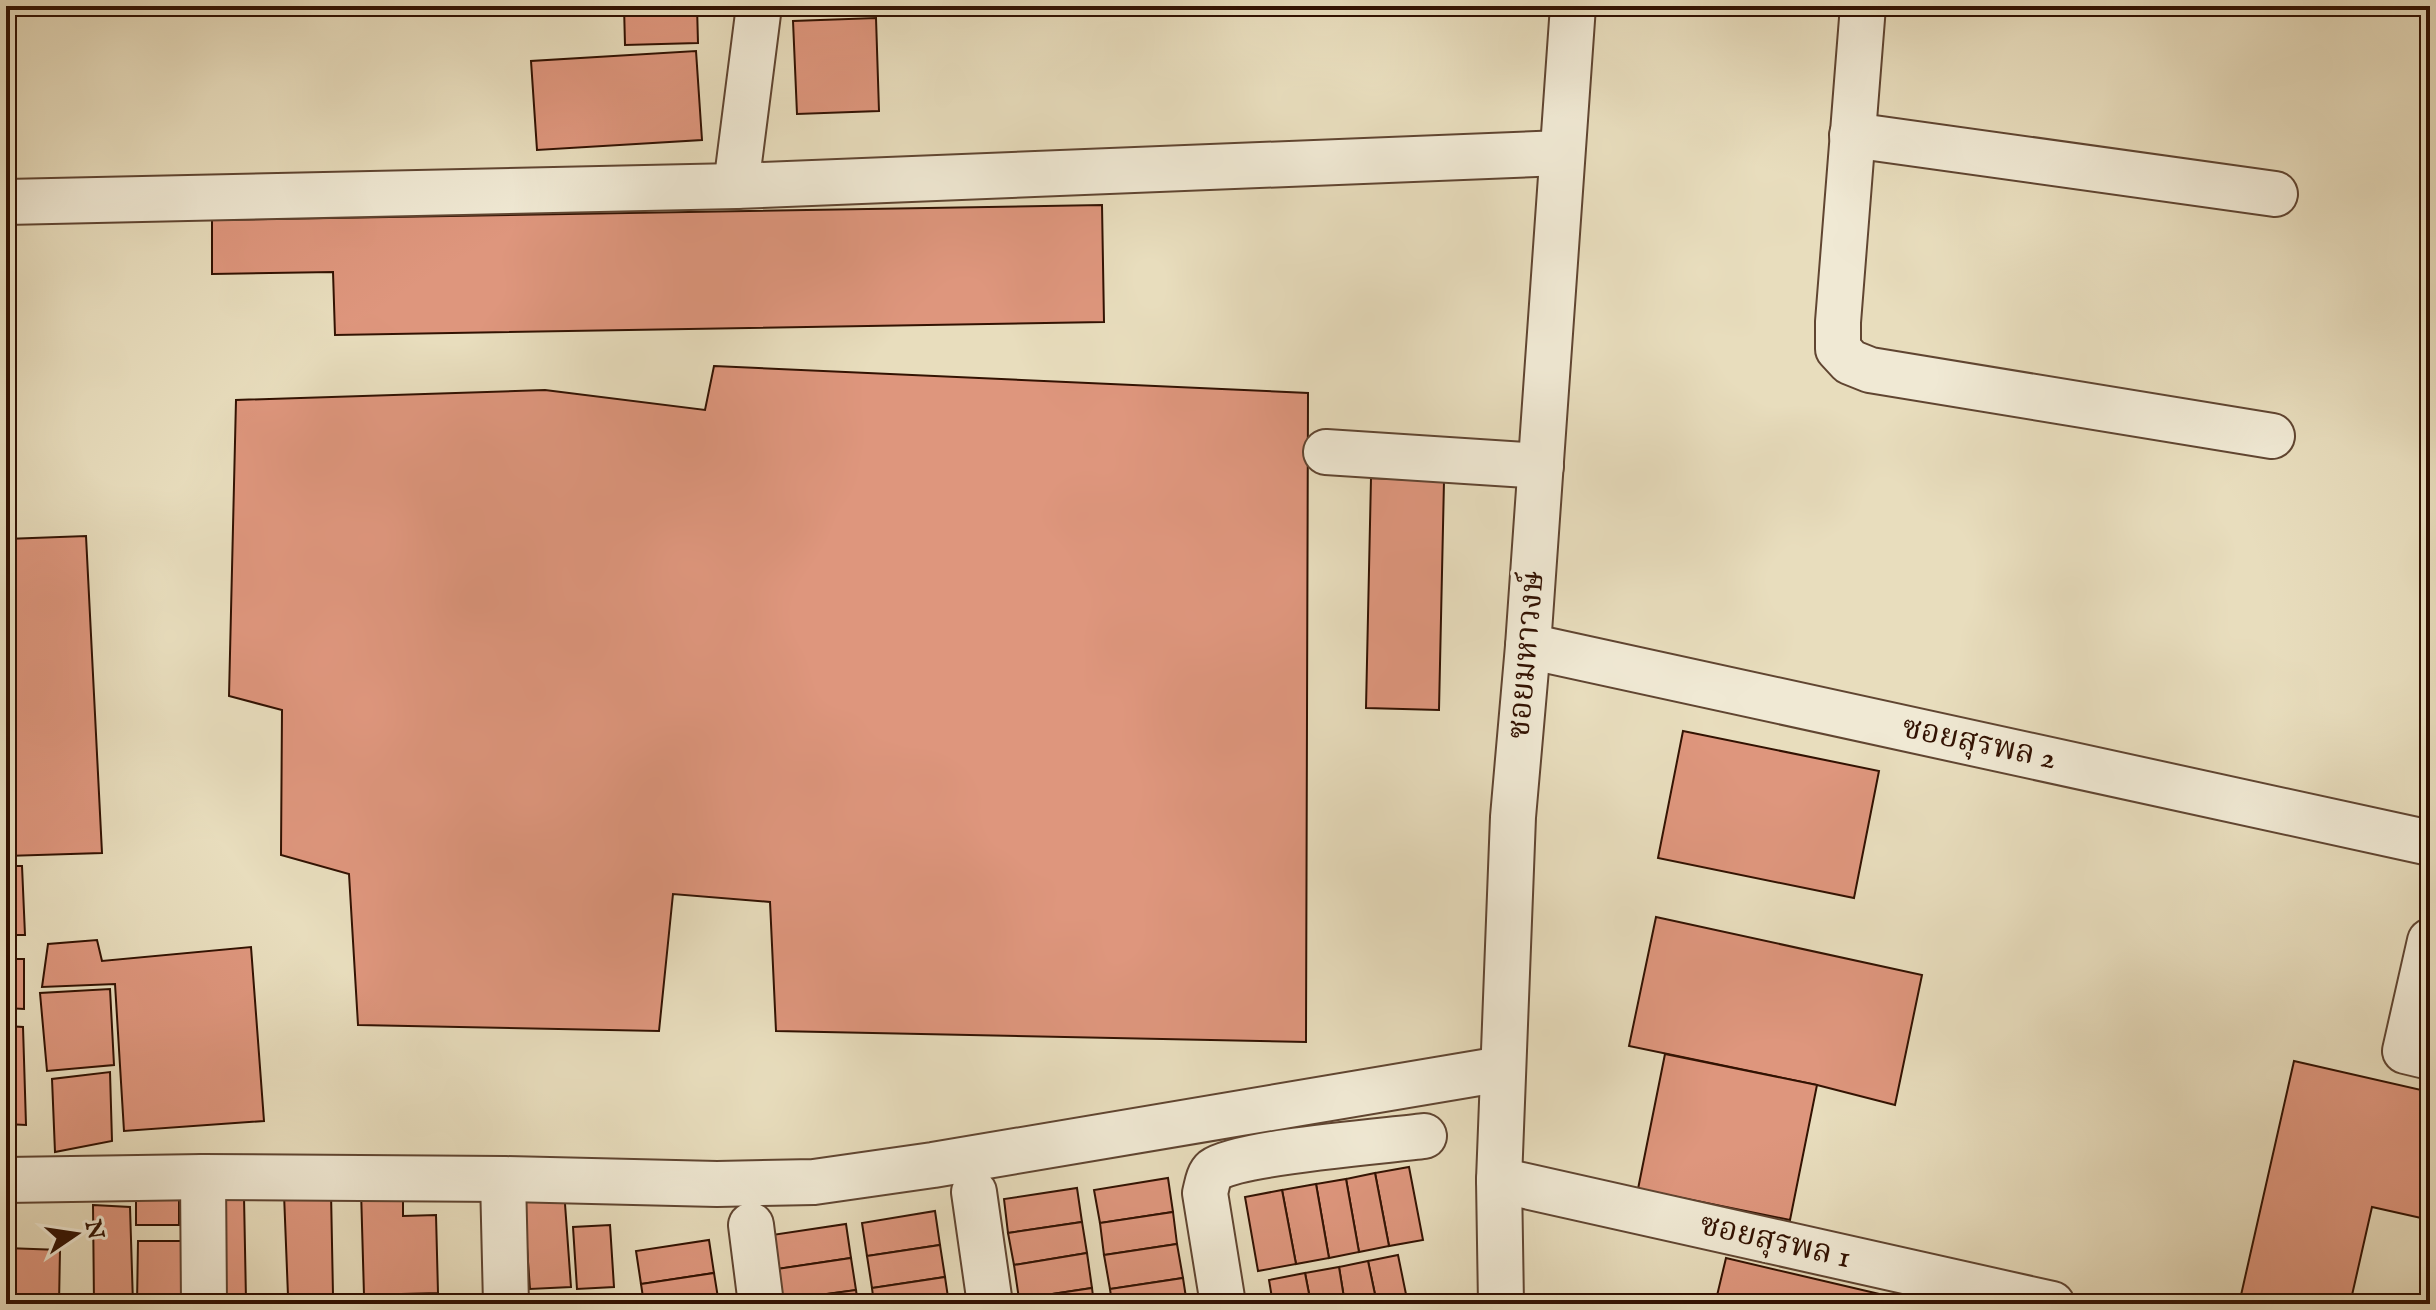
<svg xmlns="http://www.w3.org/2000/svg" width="2436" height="1310" font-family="'IM FELL English','Noto Serif Thai',serif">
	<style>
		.building { fill: #de967d; stroke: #321202; stroke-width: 2 }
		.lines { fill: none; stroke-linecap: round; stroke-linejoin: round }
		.minor-casing { stroke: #604531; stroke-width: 48 }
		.minor { stroke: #f0e9d4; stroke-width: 44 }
		.labels { text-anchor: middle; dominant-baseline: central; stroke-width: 8; stroke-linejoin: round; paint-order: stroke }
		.street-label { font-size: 32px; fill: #321202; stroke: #f0e9d4 }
	</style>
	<rect width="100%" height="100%" fill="#e8ddbd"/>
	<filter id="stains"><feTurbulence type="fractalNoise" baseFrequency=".0025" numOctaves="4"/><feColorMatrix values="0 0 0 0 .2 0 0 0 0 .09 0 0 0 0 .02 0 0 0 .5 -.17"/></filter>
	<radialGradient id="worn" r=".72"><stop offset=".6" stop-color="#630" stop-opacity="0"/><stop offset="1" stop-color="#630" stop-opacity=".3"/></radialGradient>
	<!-- building -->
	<g class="building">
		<polygon points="624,6 697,6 698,43 625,45"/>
		<polygon points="876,18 879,111 797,114 793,21"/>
		<polygon points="696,51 702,140 537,150 531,61"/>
		<polygon points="1102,205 1104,322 335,335 333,272 212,274 212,220"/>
		<polygon points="714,366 1308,393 1306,1042 776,1031 770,902 673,894 659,1031 358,1025 349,874 281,855 282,710 229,696 236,400 545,390 705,410"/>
		<polygon points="1371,478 1444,481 1439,710 1366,708"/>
		<polygon points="86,536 102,853 6,856 6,539"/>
		<polygon points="1683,731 1879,771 1854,898 1658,858"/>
		<polygon points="6,866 22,866 25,935 6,935"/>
		<polygon points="1656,917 1922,975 1895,1105 1817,1085 1629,1046"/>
		<polygon points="97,940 102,961 251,947 264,1121 124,1131 115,984 42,987 48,944"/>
		<polygon points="6,959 24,959 24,1009 6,1008"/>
		<polygon points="110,989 114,1065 47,1071 40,993"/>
		<polygon points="6,1026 23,1027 26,1125 6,1124"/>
		<polygon points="1665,1054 1817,1085 1790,1220 1638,1189"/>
		<polygon points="2294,1061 2430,1092 2430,1220 2372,1207 2350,1304 2239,1304"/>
		<polygon points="110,1072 112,1141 55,1152 52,1079"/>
		<polygon points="1409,1167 1423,1240 1389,1246 1375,1173"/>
		<polygon points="1375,1173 1389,1246 1359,1252 1346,1179"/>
		<polygon points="1168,1178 1173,1212 1100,1223 1094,1190"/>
		<polygon points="1346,1179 1359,1252 1329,1258 1316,1184"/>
		<polygon points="1316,1184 1329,1258 1296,1264 1282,1190"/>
		<polygon points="1077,1188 1082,1222 1008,1233 1004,1199"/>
		<polygon points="403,1189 403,1216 436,1215 438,1293 364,1295 361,1190"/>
		<polygon points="564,1190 571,1287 530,1289 523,1193"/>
		<polygon points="1282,1190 1296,1264 1258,1271 1245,1197"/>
		<polygon points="331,1192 333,1295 288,1296 284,1194"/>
		<polygon points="136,1195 179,1196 179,1225 136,1225"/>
		<polygon points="218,1197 244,1197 246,1300 219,1301"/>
		<polygon points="93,1205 130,1207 133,1304 94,1304"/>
		<polygon points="935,1211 940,1245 867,1256 862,1223"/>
		<polygon points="1173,1212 1177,1244 1104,1255 1100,1223"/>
		<polygon points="1082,1222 1087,1253 1014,1265 1008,1233"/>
		<polygon points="846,1224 851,1258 777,1269 772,1235"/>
		<polygon points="610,1225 614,1287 577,1289 573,1227"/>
		<polygon points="709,1240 714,1273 641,1284 636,1251"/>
		<polygon points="138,1241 182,1241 181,1304 137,1304"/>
		<polygon points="1177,1244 1183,1278 1110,1289 1104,1255"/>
		<polygon points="940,1245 945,1277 872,1288 867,1256"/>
		<polygon points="6,1248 60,1250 59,1304 6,1304"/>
		<polygon points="1087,1253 1092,1288 1019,1299 1014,1265"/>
		<polygon points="1398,1255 1408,1304 1377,1304 1368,1261"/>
		<polygon points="851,1258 856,1290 782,1300 777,1269"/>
		<polygon points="1726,1258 1922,1304 1715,1304"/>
		<polygon points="1368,1261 1377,1304 1345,1304 1339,1267"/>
		<polygon points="1339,1267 1345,1304 1311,1304 1305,1273"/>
		<polygon points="714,1273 719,1304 644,1304 641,1284"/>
		<polygon points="1305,1273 1311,1304 1273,1304 1269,1280"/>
		<polygon points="945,1277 949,1304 874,1304 872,1288"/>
		<polygon points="1183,1278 1187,1304 1112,1304 1110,1289"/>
		<polygon points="1092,1288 1094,1304 1019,1304 1019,1299"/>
		<polygon points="856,1290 858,1304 782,1304 782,1300"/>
		<polygon points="558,1297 558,1304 520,1304 520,1300"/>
		<polygon points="631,1297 631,1304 564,1304 564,1301"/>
		<polygon points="345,1301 345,1304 217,1303"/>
	</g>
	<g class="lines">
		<defs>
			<g id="minor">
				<polyline points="1863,6 1838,322 1838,349 1850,362 1870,370 2272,436"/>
				<polyline points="1852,135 2275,194"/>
				<polyline points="736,186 759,6"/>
				<polyline points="6,202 736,186 1562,153"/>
				<polyline points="1326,452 1541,466"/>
				<polyline points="1528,646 2430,843"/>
				<polyline points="2430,941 2405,1051 2430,1057"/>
				<polyline points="203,1177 204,1304"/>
				<polyline points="503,1179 506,1304"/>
				<polyline points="6,1180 203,1177 503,1179 717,1184 814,1182 933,1165 1502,1069"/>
				<polyline points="1499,1180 2052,1304"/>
				<polyline points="974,1192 990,1304"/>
				<polyline points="751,1225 761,1304"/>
				<path d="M1223,1304L1205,1193C1207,1186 1208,1175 1214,1170C1239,1152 1385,1141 1424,1136"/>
				<polyline points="1501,1304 1499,1180 1513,817 1528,646 1573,6"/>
			</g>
		</defs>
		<!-- minor casing -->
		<use href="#minor" class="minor-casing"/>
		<!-- minor -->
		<use href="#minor" class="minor"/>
	</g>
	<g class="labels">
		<!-- street labels -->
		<g class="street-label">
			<text transform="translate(1527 655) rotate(-85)">ซอยมหาวงษ์</text>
			<text transform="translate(1979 744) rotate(12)">ซอยสุรพล 2</text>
			<text transform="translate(1775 1242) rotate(13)">ซอยสุรพล 1</text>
		</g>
	</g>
	<!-- margin -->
	<rect width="2436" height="1310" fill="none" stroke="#e8ddbd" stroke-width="32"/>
	<rect x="8" y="8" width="2420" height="1294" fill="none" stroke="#321202" stroke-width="4"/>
	<rect x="16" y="16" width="2404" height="1278" fill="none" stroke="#321202" stroke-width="2"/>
	<!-- north arrow -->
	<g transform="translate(76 1234) rotate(77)" stroke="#f0e9d4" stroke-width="6" paint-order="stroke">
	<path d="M0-6L14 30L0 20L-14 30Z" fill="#321202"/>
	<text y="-12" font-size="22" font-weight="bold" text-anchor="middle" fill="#321202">N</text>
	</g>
	<rect width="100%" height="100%" filter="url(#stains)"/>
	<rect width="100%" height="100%" fill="url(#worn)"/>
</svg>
